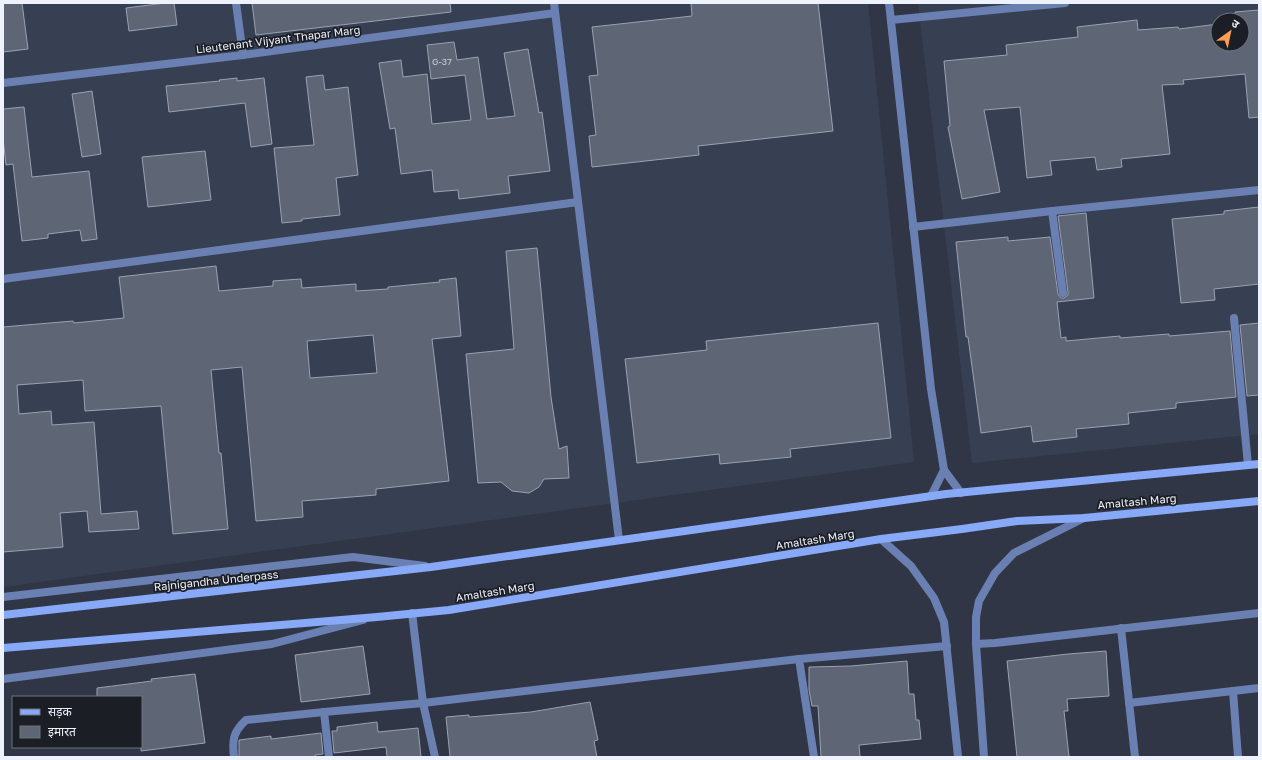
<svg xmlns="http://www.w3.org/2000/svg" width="1262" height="760" font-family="'Golos Text','Noto Sans Devanagari',sans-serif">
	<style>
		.built { fill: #374053; fill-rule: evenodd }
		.building { fill: #5e6676; stroke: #99a1b2; fill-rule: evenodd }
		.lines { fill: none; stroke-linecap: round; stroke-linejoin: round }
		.service { stroke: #6b80b2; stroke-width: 8 }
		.minor { stroke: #6b80b2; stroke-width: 8 }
		.tertiary { stroke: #6b80b2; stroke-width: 8 }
		.secondary { stroke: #87a9f7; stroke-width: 8 }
		.labels { text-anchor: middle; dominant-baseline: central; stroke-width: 3.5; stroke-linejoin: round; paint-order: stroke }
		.number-label { font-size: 9px; fill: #cacfda }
		.street-label { font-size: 11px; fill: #eef2fc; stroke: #1b1e25 }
	</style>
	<rect width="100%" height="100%" fill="#303645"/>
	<!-- built -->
	<g class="built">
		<polygon points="3,3 868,3 914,462 3,587"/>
		<path d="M918,3H1259V434L972,463ZM1218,20H1242V44H1218Z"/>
	</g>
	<!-- building -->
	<g class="building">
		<polygon points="3,3 22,3 28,49 3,52"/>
		<polygon points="165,3 174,3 177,25 129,31 126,8"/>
		<polygon points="252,3 450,3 451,12 256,35"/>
		<polygon points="691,3 818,3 833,131 698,146 699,155 592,167 589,136 596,135 589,76 598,75 592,27 692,16"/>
		<polygon points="1259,10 1259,117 1249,118 1245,74 1183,80 1184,84 1162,85 1170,154 1121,159 1122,167 1097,170 1095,157 1050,161 1052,175 1027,178 1020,107 984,110 1000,192 962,199 948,127 950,126 944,61 1007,55 1006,45 1078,37 1077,27 1137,20 1138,30 1178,27 1179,29 1218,24 1218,44 1242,44 1242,20 1236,20 1235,12"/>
		<polygon points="454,42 457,60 478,57 487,119 515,116 504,53 528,49 539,113 542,112 550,171 508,176 510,193 459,199 458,190 434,192 432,170 401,174 395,128 390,129 379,63 401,60 403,77 427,74 432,124 471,120 465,75 431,79 427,45"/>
		<polygon points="323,75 325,90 348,87 358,175 336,178 340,215 302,219 302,221 282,223 274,148 314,145 306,77"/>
		<polygon points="237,78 237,81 264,78 272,144 251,147 245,103 169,112 166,86 220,81 219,80"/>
		<polygon points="92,91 101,154 82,157 72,94"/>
		<polygon points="24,107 32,177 89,171 97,239 82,241 80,230 48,234 48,238 22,241 13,164 6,165 3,138 3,109"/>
		<polygon points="205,151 211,200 148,207 142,157"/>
		<polygon points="1259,207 1259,284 1214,289 1215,300 1181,303 1172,219 1224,214 1224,211"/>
		<polygon points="1086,213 1094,298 1057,302 1061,338 1066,337 1066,341 1120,336 1120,338 1169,334 1169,336 1230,331 1236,397 1176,403 1176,408 1128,413 1129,424 1076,429 1077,437 1033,442 1031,426 981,433 968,337 966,337 956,242 1008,237 1008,241 1050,237 1058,294 1061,298 1064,298 1068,295 1068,292 1058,216"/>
		<polygon points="537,248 551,397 559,449 567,446 569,478 544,479 539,487 529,493 512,491 501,482 478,483 466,354 514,349 506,251"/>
		<path d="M216,266L219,291L273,286V281L301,279L302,288L356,284V291L388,289V287L440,282L439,280L456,278L461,336L432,339L449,481L376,489V495L302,501L303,517L256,521L242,367L211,370L219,453H221L228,529L173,534L161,406L85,411L83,380L17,385L19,414L51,411L52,425L94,422L101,514L137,511L139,529L89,532L87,511L60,513L63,547L3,552V327L73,321L74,323L124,318L119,277ZM373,335L377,373L310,378L307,341Z"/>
		<polygon points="878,323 891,438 790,449 791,457 720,464 719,454 637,463 625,359 707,350 706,341"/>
		<polygon points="1259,323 1259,395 1247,396 1240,325"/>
		<polygon points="363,646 370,694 301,702 295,655"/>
		<polygon points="1106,651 1109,696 1067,699 1068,711 1064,711 1069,757 1017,757 1007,661 1068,654"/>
		<polygon points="907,661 909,694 914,694 916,720 919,720 921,739 859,745 860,757 821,757 818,706 812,706 809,690 809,667 851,666"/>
		<polygon points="195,674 205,743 141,751 141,697 97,697 97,688 152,681 151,679"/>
		<polygon points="590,702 598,740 594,741 597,757 450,757 446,717 469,715 469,717 531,712"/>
		<polygon points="377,722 378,732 418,728 421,757 387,757 386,747 334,753 332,731 337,731 337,727"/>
		<polygon points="321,733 323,754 315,755 315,757 239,757 239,740 271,736 271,739"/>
	</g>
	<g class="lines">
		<!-- service -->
		<g class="service">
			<polyline points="1052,211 1063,293"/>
			<polyline points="1234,318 1248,465"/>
		</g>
		<!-- minor -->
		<g class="minor">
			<polyline points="236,3 243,55"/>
			<polyline points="554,3 619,540"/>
			<polyline points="891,20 1065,3"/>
			<polyline points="3,83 243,55 555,13"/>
			<polyline points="913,227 1052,211 1259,190"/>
			<polyline points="3,279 578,202"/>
			<polyline points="412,613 423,703 435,757"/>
			<polyline points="1121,628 1135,757"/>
			<polyline points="976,644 995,643 1259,613"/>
			<polyline points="799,659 814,757"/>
			<polyline points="1233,691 1238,757"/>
			<polyline points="1129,703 1259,688"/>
			<polyline points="324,712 329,757"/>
			<path d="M234,757C232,740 233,732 246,720L324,712L423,703L799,659L947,646"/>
		</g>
		<!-- tertiary -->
		<g class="tertiary">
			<polyline points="889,3 931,389 944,470 961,493"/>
			<polyline points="931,496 944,470"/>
			<polyline points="881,539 911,566 934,598 944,622 958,757"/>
			<polyline points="3,597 353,557 425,566"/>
			<polyline points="3,679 272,644 363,620"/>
			<polyline points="984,757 976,644 976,617 979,601 995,573 1014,553 1084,518"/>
		</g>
		<!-- secondary -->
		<g class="secondary">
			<polyline points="3,615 431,567 946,494 1259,464"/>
			<polyline points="3,648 377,617 449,610 881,539 962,529 1017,521 1084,518 1259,501"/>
		</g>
	</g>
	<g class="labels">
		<!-- number labels -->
		<g class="number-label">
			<text x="442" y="61">G-37</text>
		</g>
		<!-- street labels -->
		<g class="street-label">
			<text transform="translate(278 39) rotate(-7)">Lieutenant Vijyant Thapar Marg</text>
			<text transform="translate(1137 501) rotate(-5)">Amaltash Marg</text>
			<text transform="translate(815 539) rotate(-9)">Amaltash Marg</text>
			<text transform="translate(216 580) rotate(-6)">Rajnigandha Underpass</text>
			<text transform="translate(495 591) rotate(-9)">Amaltash Marg</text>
		</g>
	</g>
	<!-- border -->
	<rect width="1262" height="760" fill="none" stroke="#eef2fc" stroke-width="8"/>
	<!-- legend -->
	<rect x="12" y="696" width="130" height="52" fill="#1b1e25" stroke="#6f737b"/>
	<rect x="20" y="709" width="20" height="6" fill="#87a9f7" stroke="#6f737b"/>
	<text x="48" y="716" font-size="12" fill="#eef2fc">सड़क</text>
	<rect x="20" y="726" width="20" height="12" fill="#5e6676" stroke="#6f737b"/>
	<text x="48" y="736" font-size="12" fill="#eef2fc">इमारत</text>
	<!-- north arrow -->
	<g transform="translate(1230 32) rotate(33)"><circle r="19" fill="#1b1e25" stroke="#6f737b"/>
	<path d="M0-3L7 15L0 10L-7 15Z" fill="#fc9d54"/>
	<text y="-6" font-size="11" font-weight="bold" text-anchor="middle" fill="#eef2fc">उ</text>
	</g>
</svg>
